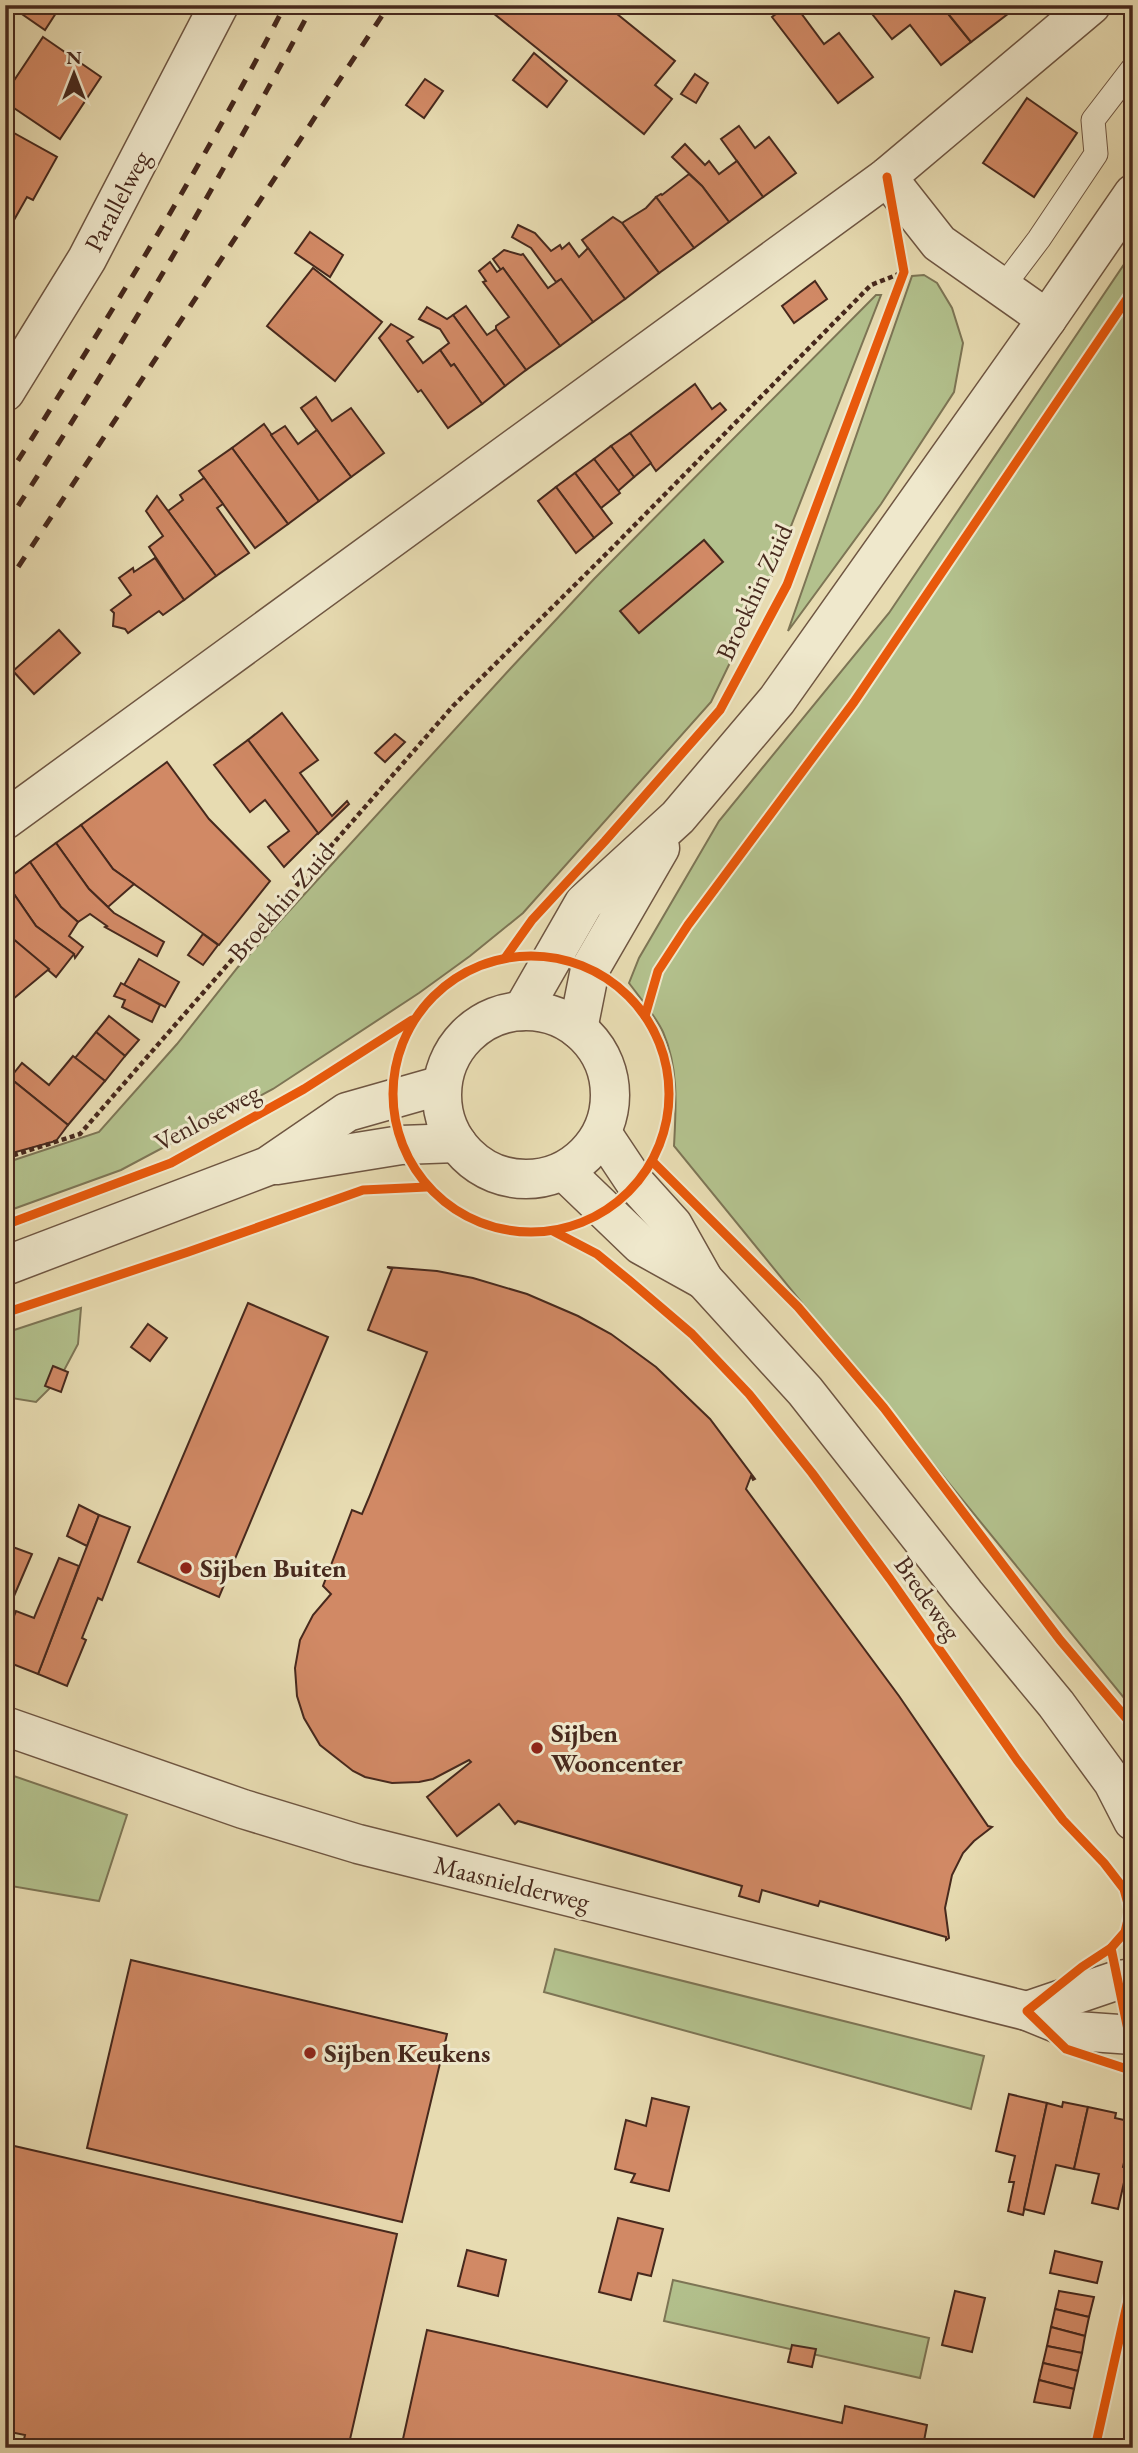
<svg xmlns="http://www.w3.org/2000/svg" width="1138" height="2453" font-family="'EB Garamond',serif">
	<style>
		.green { fill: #b3c18d; stroke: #7d7555; stroke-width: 2 }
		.building { fill: #d18965; stroke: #47291d; stroke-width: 2 }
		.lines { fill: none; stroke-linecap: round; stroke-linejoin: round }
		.service-casing { stroke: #6f5642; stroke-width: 25 }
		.minor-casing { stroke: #6f5642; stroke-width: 41 }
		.tertiary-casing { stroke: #6f5642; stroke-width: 41 }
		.path { stroke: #47291d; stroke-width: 4.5; stroke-dasharray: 5 3.5; stroke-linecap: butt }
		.service { stroke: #efe8cc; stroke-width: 23 }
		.minor { stroke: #efe8cc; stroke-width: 38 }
		.tertiary { stroke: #efe8cc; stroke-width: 38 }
		.rail { stroke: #47291d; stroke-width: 5; stroke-dasharray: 12 12; stroke-linecap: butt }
		.cycleway-casing { stroke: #efe8cc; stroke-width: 13 }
		.cycleway { stroke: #e8590c; stroke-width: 9 }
		.poi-dot { fill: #8f2418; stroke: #efe8cc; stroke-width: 2.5 }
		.labels { text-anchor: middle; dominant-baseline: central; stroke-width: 6; stroke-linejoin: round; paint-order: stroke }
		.street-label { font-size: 26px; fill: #47291d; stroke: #efe8cc }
		.poi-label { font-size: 26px; font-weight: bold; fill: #47291d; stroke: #efe8cc; text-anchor: start }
	</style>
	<rect width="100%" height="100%" fill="#e7dbb1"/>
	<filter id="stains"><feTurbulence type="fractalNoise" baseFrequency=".00286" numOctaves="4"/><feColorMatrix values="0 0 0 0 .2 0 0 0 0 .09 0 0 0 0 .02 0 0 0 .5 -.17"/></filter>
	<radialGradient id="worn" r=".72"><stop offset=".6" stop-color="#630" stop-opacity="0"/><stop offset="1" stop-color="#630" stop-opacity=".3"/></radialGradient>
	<!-- green -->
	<g class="green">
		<path d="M1133,251V1709L674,1146C676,1107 679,1069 663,1032C655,1015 640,998 629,983L639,958L719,821L889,613Z"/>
		<polygon points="924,275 937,283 952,308 963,343 954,392 881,504 788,631 912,276"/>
		<polygon points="876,295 881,295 770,580 711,702 523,913 470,956 419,993 273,1089 121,1170 5,1212 5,1163 99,1132 177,1044 238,967 510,669 594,579"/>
		<polygon points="81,1308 78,1344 60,1378 36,1402 5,1397 5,1333"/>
		<polygon points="5,1773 127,1815 99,1901 5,1885"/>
		<polygon points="555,1949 984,2056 971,2109 544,1992"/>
		<polygon points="673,2280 929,2338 920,2378 664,2321"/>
	</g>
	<!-- building -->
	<g class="building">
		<polygon points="19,5 52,5 58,10 45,30 16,10"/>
		<polygon points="483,5 606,5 675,61 655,85 672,99 644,134"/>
		<polygon points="788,5 795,5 824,44 839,33 873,77 838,103 772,17"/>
		<polygon points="865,5 941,5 971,42 941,65 910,25 892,39"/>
		<polygon points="941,5 1015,5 1017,7 971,42"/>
		<polygon points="43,37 101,77 60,139 5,102 5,94"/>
		<polygon points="534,53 567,81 547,107 513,80"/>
		<polygon points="695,74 708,83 696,103 681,94"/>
		<polygon points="425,79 443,91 424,118 406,105"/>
		<polygon points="1027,98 1077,133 1034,197 983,163"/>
		<polygon points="739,126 755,148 769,137 796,173 763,197 721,139"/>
		<polygon points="5,128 57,157 33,200 27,197 5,236"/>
		<polygon points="685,144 705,165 709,161 719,174 737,161 763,197 729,222 702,186 672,157"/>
		<polygon points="689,174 702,186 729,222 694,248 656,197 661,194 662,195"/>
		<polygon points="656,197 694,248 659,273 622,223 646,208"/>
		<polygon points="613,217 622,223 659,273 625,299 582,240"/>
		<polygon points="518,225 535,233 551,251 560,245 562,249 569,243 579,257 588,248 625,299 593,322 561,279 556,282 531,248 512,237"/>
		<polygon points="310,232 343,255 330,277 295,253"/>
		<polygon points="504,250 521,255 523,254 548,288 561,279 593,322 560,346 503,268 501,270 493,259"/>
		<polygon points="490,262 497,272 503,268 560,346 526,370 496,329 496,326 509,317 483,282 486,281 479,271"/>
		<polygon points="313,268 382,322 335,381 267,326"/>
		<polygon points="815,281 827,299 794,323 782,306"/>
		<polygon points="466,306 487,335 496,329 526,370 505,386 453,315"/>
		<polygon points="427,307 447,319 453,315 505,386 482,404 454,364 451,366 440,350 449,343 440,329 419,319"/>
		<polygon points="391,324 413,337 407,341 423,363 440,350 451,366 454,364 482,404 448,428 421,390 418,392 379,338"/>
		<polygon points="695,384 712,409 720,403 726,410 656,471 630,433"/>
		<polygon points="316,397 332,421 351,408 384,453 351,477 301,408"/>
		<polygon points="264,424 319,501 288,524 232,448"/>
		<polygon points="285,426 298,444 317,430 351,477 319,501 271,435"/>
		<polygon points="630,433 651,463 634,477 611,446"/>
		<polygon points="611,446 634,477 618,491 594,459"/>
		<polygon points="232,448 288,524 255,548 199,471"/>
		<polygon points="594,459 620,493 601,508 575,473"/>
		<polygon points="575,473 612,523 594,538 556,487"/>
		<polygon points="204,478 223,504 217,508 249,553 216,576 168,511 183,500 180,495"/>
		<polygon points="556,487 594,538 576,553 538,501"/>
		<polygon points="157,496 216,576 184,600 149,547 163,536 146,511"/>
		<polygon points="704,540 723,562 639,633 620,611"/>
		<polygon points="155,558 184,600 163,615 159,611 128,633 125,629 113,626 114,613 111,610 131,595 119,578 133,568 134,572"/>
		<polygon points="59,630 80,653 34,694 13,671"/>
		<polygon points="282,713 318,760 300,773 332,816 347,801 349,804 318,834 248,740"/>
		<polygon points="395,734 405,742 385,762 375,753"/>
		<polygon points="248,740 318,833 284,867 268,847 289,831 265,800 250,812 214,765"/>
		<polygon points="167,762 209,819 270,881 219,945 113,869 81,825"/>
		<polygon points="81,825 113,869 134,884 108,907 89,889 56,843"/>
		<polygon points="56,843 89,889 114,913 164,942 157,956 105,927 107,926 90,914 78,922 61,907 30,862"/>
		<polygon points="30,862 61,907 78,922 69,936 83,947 75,958 74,954 36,926 5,881"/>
		<polygon points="5,881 36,926 74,954 56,977 5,932"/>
		<polygon points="5,932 49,969 6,1005 5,1004"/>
		<polygon points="203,934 218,945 203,965 188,955"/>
		<polygon points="139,959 179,982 165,1007 124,985"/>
		<polygon points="121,983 160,1005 152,1022 122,1007 125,1000 114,996"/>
		<polygon points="109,1016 139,1040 125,1056 96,1032"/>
		<polygon points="96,1032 125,1056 105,1081 75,1058"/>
		<polygon points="73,1056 105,1081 68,1125 10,1078 22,1063 49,1085"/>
		<polygon points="5,1074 68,1125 56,1141 5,1155"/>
		<polygon points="387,1267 437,1271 473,1278 527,1294 578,1316 611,1334 656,1367 710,1419 755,1479 753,1480 751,1476 746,1489 899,1696 988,1826 992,1827 974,1841 963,1853 952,1875 945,1908 949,1938 946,1940 946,1937 820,1901 818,1906 762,1890 759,1902 739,1896 742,1886 518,1821 515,1824 499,1804 457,1836 427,1797 471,1762 469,1760 433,1779 419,1782 392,1783 365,1777 353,1771 320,1745 304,1718 297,1696 295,1668 300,1640 313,1615 331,1594 323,1586 352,1510 362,1514 370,1495 427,1352 368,1330 392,1269"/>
		<polygon points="248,1303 328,1337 219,1597 138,1562"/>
		<polygon points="148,1324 167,1338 150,1361 131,1347"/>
		<polygon points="53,1366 68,1372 61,1392 45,1386"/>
		<polygon points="79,1505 99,1515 87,1546 67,1536"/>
		<polygon points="99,1515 130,1527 102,1600 98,1598 82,1638 86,1640 67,1686 38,1674"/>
		<polygon points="10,1546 32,1554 5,1617 5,1561"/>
		<polygon points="59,1558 79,1566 38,1674 5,1661 5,1638 16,1611 34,1618"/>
		<polygon points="5,1934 11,1935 5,1963"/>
		<polygon points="131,1960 447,2034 402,2222 87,2148"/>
		<polygon points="1009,2094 1047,2103 1023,2215 1008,2211 1014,2182 1009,2182 1015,2156 996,2151"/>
		<polygon points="652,2098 689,2107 669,2191 631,2182 635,2174 615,2169 626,2120 646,2126"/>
		<polygon points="1063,2102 1088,2107 1074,2169 1056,2165 1044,2214 1024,2209 1047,2103 1062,2107"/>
		<polygon points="1088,2107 1116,2113 1115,2118 1133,2122 1123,2167 1127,2169 1118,2209 1092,2203 1099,2174 1074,2169"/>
		<polygon points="10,2145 397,2234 348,2448 22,2448 25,2435 5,2431 5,2174 12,2146"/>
		<polygon points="618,2218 663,2229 651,2276 638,2273 631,2300 599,2292"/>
		<polygon points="467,2250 506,2260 498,2296 458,2286"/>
		<polygon points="1055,2251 1102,2262 1097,2283 1050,2273"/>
		<polygon points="955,2291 985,2298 972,2352 942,2345"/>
		<polygon points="1059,2291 1094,2297 1089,2317 1055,2309"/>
		<polygon points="1055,2309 1089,2317 1085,2336 1051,2327"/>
		<polygon points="1051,2327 1085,2336 1082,2353 1047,2346"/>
		<polygon points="427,2330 842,2423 845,2406 927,2425 924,2441 953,2447 401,2448"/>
		<polygon points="792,2345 816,2349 812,2367 788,2362"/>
		<polygon points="1047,2346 1082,2353 1078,2371 1043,2363"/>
		<polygon points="1043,2363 1078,2371 1074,2389 1039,2380"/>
		<polygon points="1039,2380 1074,2389 1070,2408 1034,2402"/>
	</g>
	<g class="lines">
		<defs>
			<polyline id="service" points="1002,288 1039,239 1096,154 1093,120 1133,68"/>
			<g id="minor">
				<polyline points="887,177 939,243 1047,319"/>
				<polyline points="5,392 87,259 219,5"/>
				<polyline points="5,820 887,177 1091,5"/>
				<polyline points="5,1726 243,1809 358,1844 1027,2011 1076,2031 1133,2035"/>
				<polyline points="1027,2011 1118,1980 1133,1978"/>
			</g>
			<g id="tertiary">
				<polyline points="522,1011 584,903 678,817 777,700 1047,319 1133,194"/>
				<circle cx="526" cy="1095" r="84"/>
				<polyline points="578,1029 590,969 660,848"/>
				<polyline points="602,1133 636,1184 673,1225 704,1280 805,1391 965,1594 1056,1704 1113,1782 1133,1821"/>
				<polyline points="277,1165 401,1145 457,1143"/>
				<polyline points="564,1171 641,1245 704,1280"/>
				<polyline points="5,1266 268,1166 347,1112 442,1085"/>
			</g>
		</defs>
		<!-- service casing -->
		<use href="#service" class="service-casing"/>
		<!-- minor casing -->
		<use href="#minor" class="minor-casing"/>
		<!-- tertiary casing -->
		<use href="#tertiary" class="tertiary-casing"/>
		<!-- path -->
		<polyline class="path" points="5,1158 80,1134 453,706 613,547 871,285 904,272"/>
		<!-- service -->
		<use href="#service" class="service"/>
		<!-- minor -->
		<use href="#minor" class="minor"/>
		<!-- tertiary -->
		<use href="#tertiary" class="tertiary"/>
		<!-- rail -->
		<g class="rail">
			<path d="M5,481C104,325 201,169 285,5"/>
			<path d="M5,526C116,357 218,184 313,5"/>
			<polyline points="5,587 389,5"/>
		</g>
		<defs>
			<g id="cycleway">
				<circle cx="531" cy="1094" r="138"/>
				<polyline points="505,958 532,920 605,841 720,710 787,585 904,272 887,177"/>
				<polyline points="645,1016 658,971 688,925 854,702 1133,290"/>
				<polyline points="652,1161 798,1307 884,1408 1060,1640 1133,1726"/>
				<polyline points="5,1225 171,1163 304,1089 412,1020"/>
				<polyline points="553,1231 597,1254 630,1281 692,1334 749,1394 812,1473 890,1579 1017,1760 1063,1820 1104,1863 1124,1889 1130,1911 1125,1932 1111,1948 1082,1967 1027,2011 1066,2049 1133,2071"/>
				<polyline points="5,1313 188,1252 363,1190 427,1187"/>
				<polyline points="1111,1948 1133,2054"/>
				<polyline points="1095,2448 1133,2278"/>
			</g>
		</defs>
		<!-- cycleway casing -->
		<use href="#cycleway" class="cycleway-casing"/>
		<!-- cycleway -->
		<use href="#cycleway" class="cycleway"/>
	</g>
	<!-- markers -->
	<g class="poi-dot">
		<circle cx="186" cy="1568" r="7"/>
		<circle cx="537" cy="1748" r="7"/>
		<circle cx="310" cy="2053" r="7"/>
	</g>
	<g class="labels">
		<!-- street labels -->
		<g class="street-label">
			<text transform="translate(117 201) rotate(-62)">Parallelweg</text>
			<text transform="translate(754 592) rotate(-65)">Broekhin Zuid</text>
			<text transform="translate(281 902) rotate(-49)">Broekhin Zuid</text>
			<text transform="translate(207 1117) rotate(-28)">Venloseweg</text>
			<text transform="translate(928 1598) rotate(55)">Bredeweg</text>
			<text transform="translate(512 1883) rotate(14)">Maasnielderweg</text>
		</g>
		<!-- poi labels -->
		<g class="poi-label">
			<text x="200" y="1568">Sijben Buiten</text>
			<text x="551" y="1733">Sijben<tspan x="551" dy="30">Wooncenter</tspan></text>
			<text x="324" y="2053">Sijben Keukens</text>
		</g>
	</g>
	<!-- margin -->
	<rect width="1138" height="2453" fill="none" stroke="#e7dbb1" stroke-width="28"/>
	<rect x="7" y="7" width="1124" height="2439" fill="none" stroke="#47291d" stroke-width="3.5"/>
	<rect x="14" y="14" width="1110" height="2425" fill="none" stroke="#47291d" stroke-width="2"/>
	<!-- north arrow -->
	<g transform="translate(74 74)" stroke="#efe8cc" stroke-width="5" paint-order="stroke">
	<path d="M0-5L12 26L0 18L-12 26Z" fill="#47291d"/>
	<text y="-10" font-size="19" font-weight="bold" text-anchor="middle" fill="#47291d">N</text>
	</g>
	<rect width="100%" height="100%" filter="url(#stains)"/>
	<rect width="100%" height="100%" fill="url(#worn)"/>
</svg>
